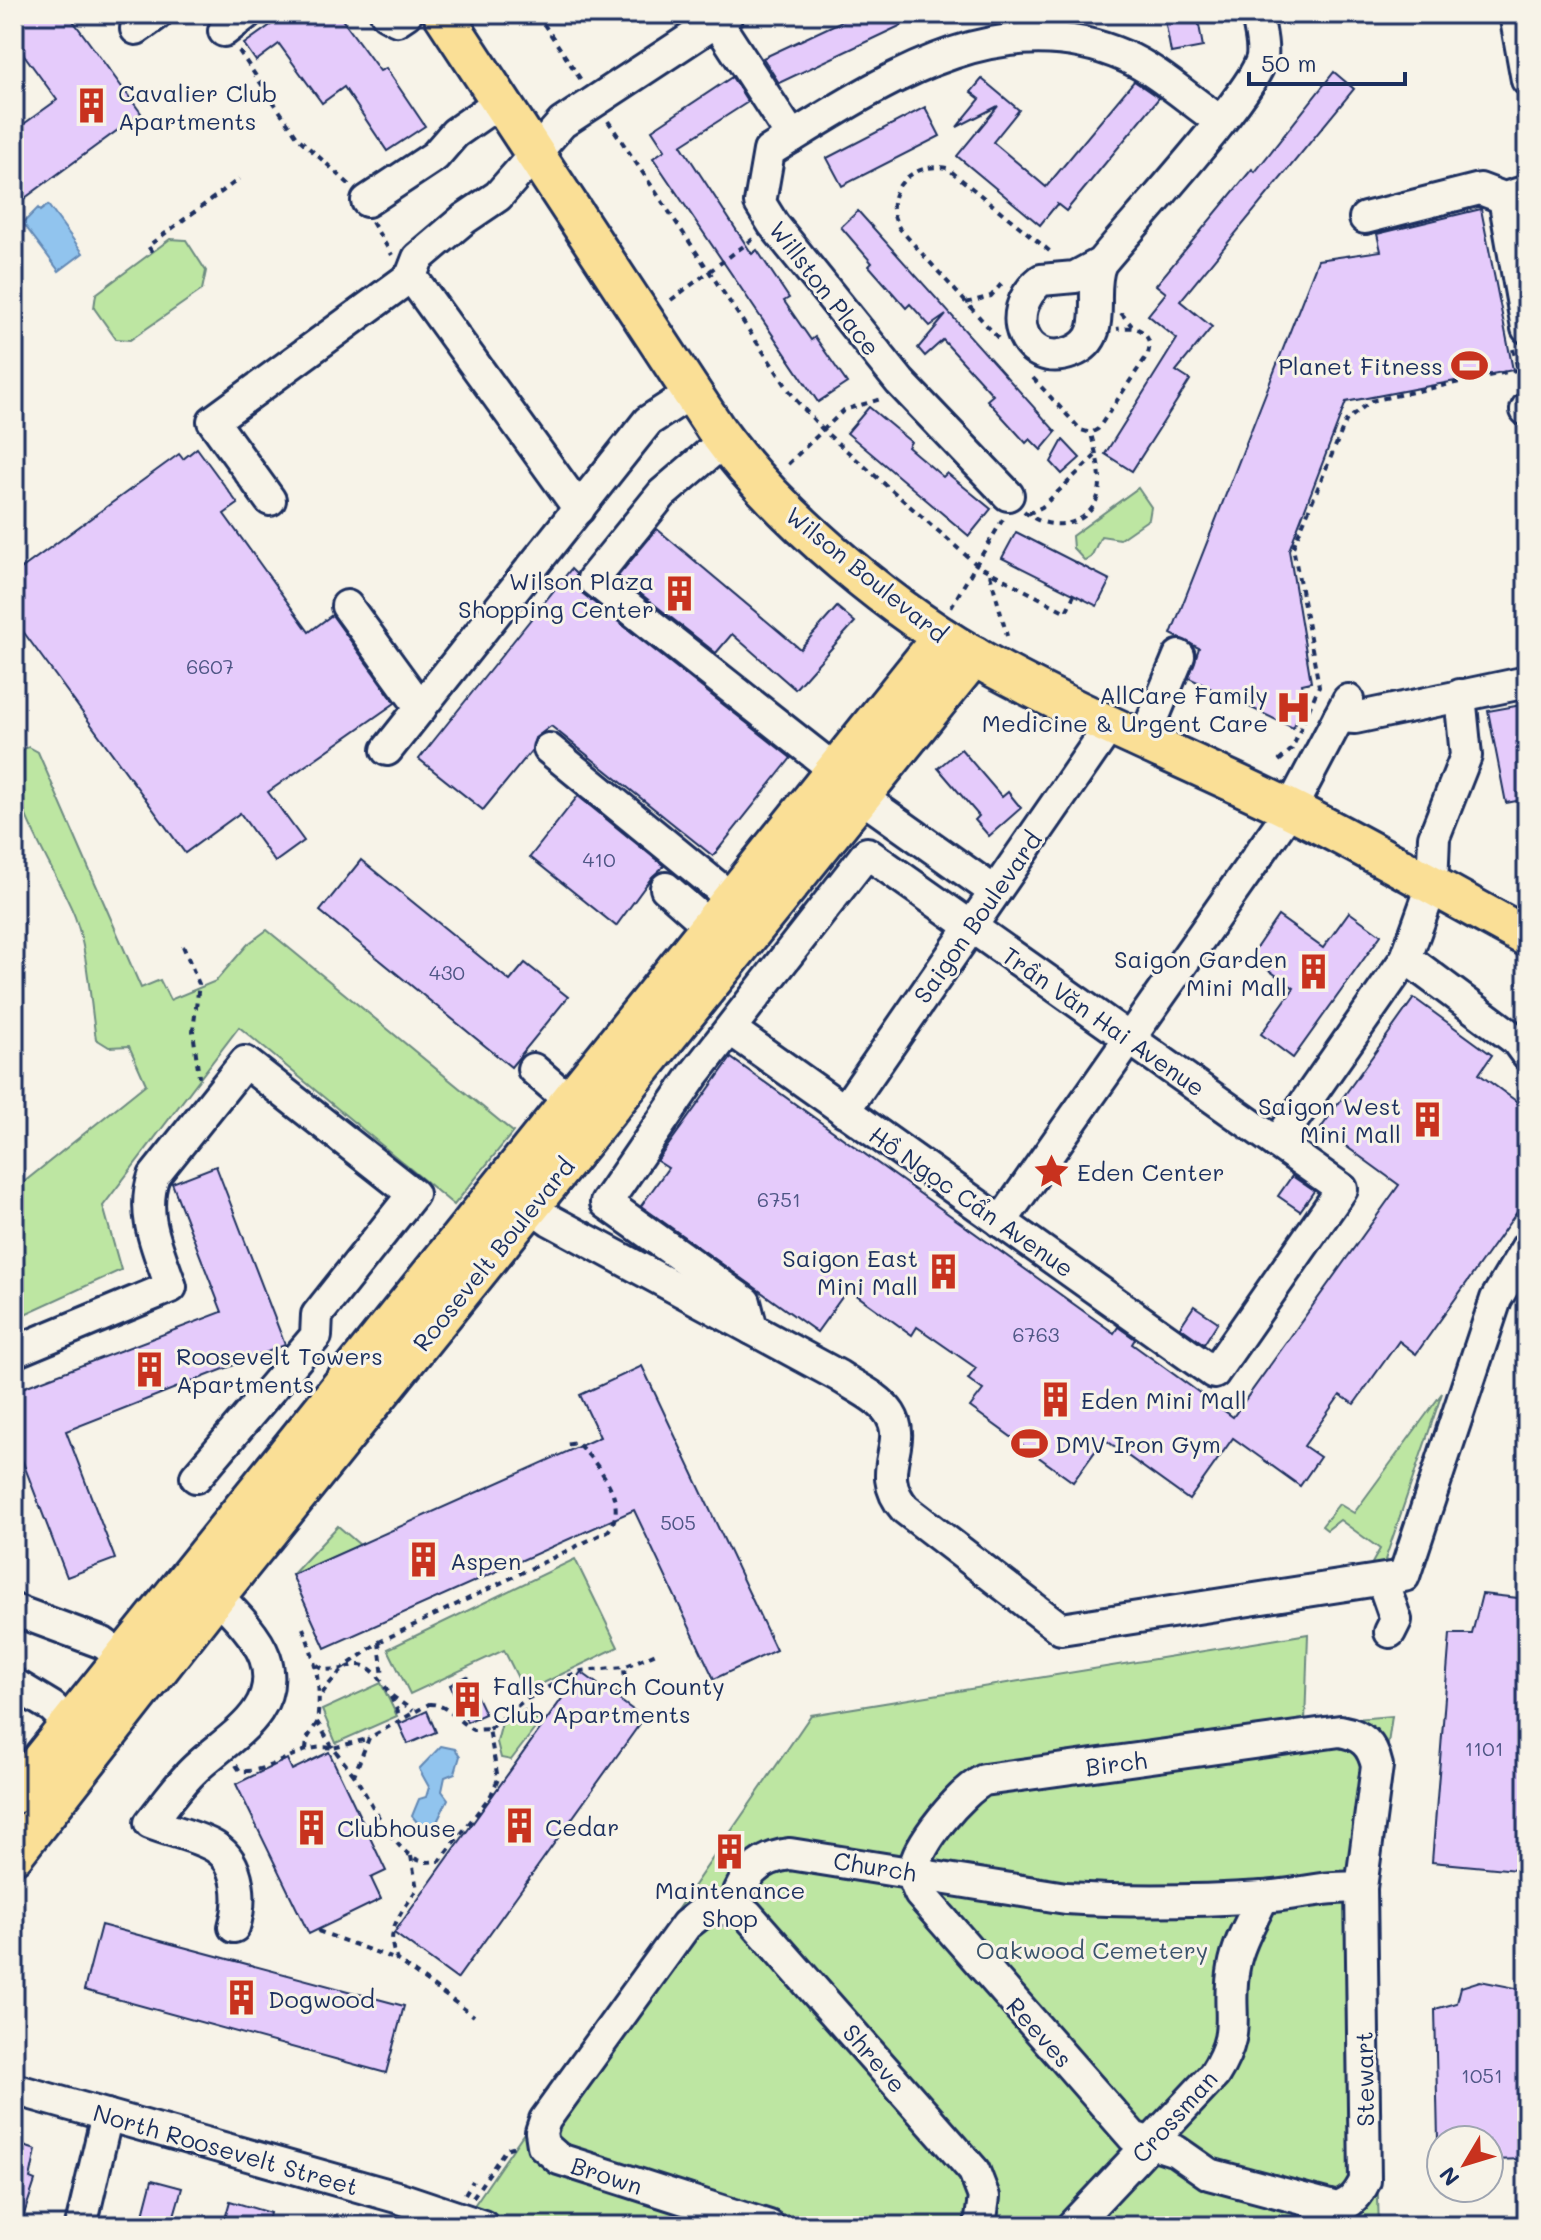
<svg xmlns="http://www.w3.org/2000/svg" width="1541" height="2240" font-family="Mali,sans-serif">
	<style>
		.green { fill: #bde6a2; stroke: #6c8a80; stroke-width: 2 }
		.water { fill: #91c4ee; stroke: #6288b4; stroke-width: 2 }
		.building { fill: #e5cbfb; stroke: #1b2f5e; stroke-width: 2 }
		.lines { fill: none; stroke-linecap: round; stroke-linejoin: round }
		.minor-casing { stroke: #1b2f5e; stroke-width: 36 }
		.major-casing { stroke: #1b2f5e; stroke-width: 44 }
		.path { stroke: #1b2f5e; stroke-width: 4; stroke-dasharray: 6 6; stroke-linecap: butt }
		.minor { stroke: #f7f3e8; stroke-width: 30 }
		.major { stroke: #fadf96; stroke-width: 38 }
		.labels { text-anchor: middle; dominant-baseline: central; stroke-width: 6; stroke-linejoin: round; paint-order: stroke }
		.number-label { font-size: 20px; fill: #4e5685 }
		.poi-label { font-size: 24px; fill: #1b2f5e; stroke: #f7f3e8; text-anchor: start }
		.street-label { font-size: 24px; fill: #1b2f5e; stroke: #f7f3e8 }
		.park-label { font-size: 24px; fill: #3b546c; stroke: #f7f3e8 }
	</style>
	<rect width="100%" height="100%" fill="#f7f3e8"/>
	<filter id="ink" filterUnits="userSpaceOnUse"><feTurbulence type="fractalNoise" baseFrequency=".0125" numOctaves="2"/><feDisplacementMap in="SourceGraphic" scale="16" xChannelSelector="R" yChannelSelector="G"/><feConvolveMatrix kernelMatrix="1 2 1 2 8 2 1 2 1" color-interpolation-filters="sRGB"/></filter>
	<g filter="url(#ink)">
		<!-- green -->
		<g class="green">
			<polygon points="170,239 186,240 206,271 202,290 130,340 116,339 94,308 96,294"/>
			<polygon points="1138,488 1151,507 1149,519 1120,539 1101,536 1091,557 1085,561 1073,548 1072,536"/>
			<path d="M29,747L38,752L141,988L160,980L170,1000L216,981L248,944L267,930L513,1132L454,1205L239,1027L103,1206L121,1270L14,1319V1190L146,1084L129,1046L109,1047L96,1039C90,1002 88,952 75,917C60,876 0,791 17,751Z"/>
			<polygon points="1442,1393 1385,1560 1397,1566 1377,1569 1371,1565 1380,1549 1340,1520 1327,1530 1322,1526 1339,1504 1354,1513"/>
			<polygon points="338,1526 360,1545 292,1575"/>
			<polygon points="575,1559 618,1647 525,1692 504,1650 410,1694 388,1649"/>
			<polygon points="1308,1634 1305,1723 1392,1716 1367,1889 1379,2226 523,2226 473,2207 811,1715"/>
			<polygon points="381,1683 397,1716 336,1743 322,1710"/>
			<polygon points="525,1710 540,1722 511,1760 501,1758 497,1742 502,1723"/>
		</g>
		<!-- water -->
		<g class="water">
			<polygon points="48,205 83,253 59,271 23,223 38,208 40,211"/>
			<polygon points="441,1746 455,1749 460,1756 455,1773 445,1777 442,1791 448,1799 436,1824 421,1827 412,1816 419,1799 426,1797 429,1787 419,1769"/>
		</g>
		<!-- building -->
		<g class="building">
			<polygon points="14,14 68,14 141,113 14,206 14,131 57,100 14,41"/>
			<polygon points="286,14 338,14 380,71 386,68 425,126 387,151 344,87 322,103 279,44 256,61 244,44"/>
			<polygon points="857,14 925,14 779,83 763,58"/>
			<polygon points="1164,14 1197,14 1203,47 1171,53"/>
			<polygon points="1334,72 1354,89 1180,301 1212,327 1176,371 1190,380 1132,471 1105,454 1177,339 1148,315 1166,293 1156,285 1252,169 1255,172"/>
			<polygon points="732,77 748,102 681,145 752,254 757,250 789,298 784,301 811,340 815,337 847,383 818,402 653,158 665,150 652,130"/>
			<polygon points="982,79 1019,110 993,142 1046,187 1134,81 1159,98 1066,211 1057,204 1040,225 957,156 998,106 957,127 980,99 971,92"/>
			<polygon points="925,107 940,136 842,186 827,158"/>
			<polygon points="1481,209 1513,370 1346,402 1289,550 1311,682 1302,684 1305,703 1293,728 1189,678 1199,648 1171,634 1318,260 1381,251 1377,234"/>
			<polygon points="858,211 1056,432 1041,450 1030,439 1026,443 987,400 993,395 943,340 925,356 918,348 946,315 930,326 910,304 906,308 869,266 872,263 841,227"/>
			<polygon points="869,407 911,442 908,447 943,477 947,473 991,509 969,536 847,433"/>
			<polygon points="1063,440 1080,458 1062,474 1051,462"/>
			<polygon points="197,448 238,504 224,514 309,632 332,615 395,703 268,792 304,841 275,862 240,813 185,853 14,619 14,574 179,454 183,459"/>
			<polygon points="657,529 800,649 837,607 855,622 795,689 732,634 716,653 618,576"/>
			<polygon points="1016,532 1110,580 1097,606 1002,558"/>
			<polygon points="571,569 576,574 576,585 582,593 791,758 713,856 551,726 535,738 532,750 483,810 419,759"/>
			<polygon points="1527,704 1527,799 1506,803 1488,711"/>
			<polygon points="961,749 1002,797 1008,792 1021,808 989,836 975,820 979,816 938,768"/>
			<polygon points="578,796 664,866 652,877 616,926 530,857"/>
			<polygon points="361,860 510,981 525,963 568,997 511,1067 320,911"/>
			<polygon points="1349,912 1381,935 1293,1058 1261,1034 1294,988 1250,957 1278,916 1323,948"/>
			<polygon points="1414,998 1492,1055 1479,1074 1527,1109 1527,1198 1416,1354 1399,1341 1354,1404 1340,1395 1304,1446 1320,1457 1300,1486 1233,1438 1189,1500 1104,1439 1073,1482 970,1407 983,1390 968,1379 976,1368 917,1327 912,1335 848,1289 817,1332 641,1206 668,1168 657,1161 731,1058 1114,1333 1118,1327 1135,1339 1132,1344 1233,1417 1399,1185 1321,1128"/>
			<polygon points="216,1166 285,1345 66,1431 115,1559 67,1577 14,1439 14,1391 222,1312 172,1183"/>
			<polygon points="1292,1176 1314,1191 1300,1211 1278,1196"/>
			<polygon points="1194,1306 1218,1322 1204,1344 1180,1327"/>
			<polygon points="642,1366 776,1650 714,1679 634,1510 325,1648 292,1575 600,1437 580,1395"/>
			<polygon points="1482,1594 1527,1599 1527,1871 1432,1862 1450,1634 1472,1634"/>
			<polygon points="581,1672 644,1718 457,1979 394,1933"/>
			<polygon points="467,1676 485,1714 467,1722 450,1685"/>
			<polygon points="427,1711 436,1732 408,1744 399,1724"/>
			<polygon points="329,1752 386,1871 371,1878 381,1899 309,1934 236,1784 287,1759 292,1770"/>
			<polygon points="728,1838 745,1850 732,1867 716,1855"/>
			<polygon points="101,1925 404,2006 386,2073 84,1990"/>
			<polygon points="1480,1981 1521,1989 1527,2008 1527,2159 1489,2160 1489,2140 1438,2140 1435,2009 1457,2003 1461,1987"/>
			<polygon points="14,2143 36,2150 30,2179 35,2181 20,2226 14,2226"/>
			<polygon points="152,2180 182,2188 171,2226 140,2226"/>
			<polygon points="230,2201 270,2213 267,2226 223,2226"/>
		</g>
		<g class="lines">
			<defs>
				<g id="minor">
					<polyline points="386,14 397,20 406,14"/>
					<polyline points="712,14 792,137"/>
					<polyline points="1515,14 1527,80"/>
					<polyline points="136,29 157,14"/>
					<polyline points="224,31 246,14"/>
					<polyline points="1504,198 1527,328"/>
					<polyline points="367,201 435,156 455,133 501,101"/>
					<polyline points="1365,218 1480,189 1504,198 1527,191"/>
					<path d="M1101,263C1087,292 1111,337 1072,352C1026,370 1000,313 1041,280L1075,277L1101,263C1130,227 1256,91 1262,57C1264,43 1259,28 1257,14"/>
					<polyline points="411,276 579,509"/>
					<polyline points="1526,410 1527,408"/>
					<polyline points="724,441 662,494 593,579 835,770"/>
					<path d="M1008,495L900,382L773,224L760,203L769,151C875,87 995,0 1124,56C1157,70 1189,100 1220,121"/>
					<polyline points="270,500 213,421 411,276 418,258 464,219 498,196 562,123 728,14"/>
					<polyline points="347,606 421,708"/>
					<polyline points="1339,717 1355,718 1527,682"/>
					<polyline points="1144,740 1179,656"/>
					<polyline points="549,749 747,911"/>
					<polyline points="387,750 648,421 691,393"/>
					<polyline points="861,797 995,892"/>
					<polyline points="666,888 709,926"/>
					<polyline points="1406,958 1516,1040 1527,1055"/>
					<polyline points="730,1029 1214,1373 1342,1189 867,853 693,1076 606,1203 745,1302 752,1329"/>
					<polyline points="533,1069 569,1100"/>
					<polyline points="844,1111 1111,724"/>
					<polyline points="1277,1143 1406,958 1432,886 1434,837 1466,756 1460,695"/>
					<path d="M513,1193L550,1220L839,1376C855,1387 879,1397 890,1414C910,1445 872,1471 905,1509L1061,1629L1404,1576L1496,1299L1527,1247"/>
					<polyline points="1001,1222 1290,810 1348,700"/>
					<path d="M14,1352L171,1287C159,1250 140,1215 154,1176L245,1062L413,1194L317,1315L316,1336L196,1477"/>
					<polyline points="1382,1580 1396,1620 1390,1632"/>
					<path d="M203,1581C223,1603 255,1630 265,1658C284,1715 220,1741 189,1775C175,1790 163,1807 150,1823C170,1831 197,1836 215,1847C241,1863 242,1902 234,1927"/>
					<polyline points="14,1610 103,1643 122,1657"/>
					<polyline points="14,1684 52,1707 85,1739"/>
					<path d="M1340,1731C1362,1735 1372,1744 1377,1766L1361,1888L1365,2181C1358,2195 1352,2203 1337,2208L1209,2174L1176,2151L1133,2137L920,1894C916,1886 913,1879 914,1870C917,1844 962,1791 984,1780Z"/>
					<polyline points="733,1908 747,1914 974,2171 984,2197 980,2226"/>
					<polyline points="14,2089 400,2198 483,2226"/>
					<polyline points="81,2226 107,2115"/>
					<path d="M769,2226L559,2159L543,2145L541,2132L545,2120L686,1925L705,1910L733,1908C743,1877 756,1858 790,1854L1066,1898C1131,1902 1198,1901 1263,1897C1297,1895 1327,1885 1361,1888"/>
					<path d="M1072,2226L1214,2075C1244,2028 1225,2014 1234,1967C1238,1943 1253,1919 1263,1897"/>
				</g>
				<g id="major">
					<path d="M443,14L717,431C780,518 897,615 991,666C1089,720 1193,761 1292,810C1372,850 1449,895 1527,937"/>
					<polyline points="14,1794 942,637"/>
					<polyline points="14,1854 216,1596 974,656"/>
				</g>
			</defs>
			<!-- minor casing -->
			<use href="#minor" class="minor-casing"/>
			<!-- major casing -->
			<use href="#major" class="major-casing"/>
			<!-- path -->
			<g class="path">
				<polyline points="537,14 581,80"/>
				<polyline points="239,51 298,138 350,185"/>
				<polyline points="608,121 795,399 823,430 977,565 1066,612 1074,595"/>
				<polyline points="372,222 392,255"/>
				<polyline points="152,252 148,246 239,179"/>
				<polyline points="671,300 753,239"/>
				<polyline points="966,303 991,296 1004,281"/>
				<polyline points="1121,313 1132,326"/>
				<path d="M998,338L900,229C878,195 910,161 947,168L1052,253"/>
				<polyline points="1513,349 1518,370"/>
				<path d="M1033,378L1081,430L1091,433L1098,429L1148,354L1150,344C1144,327 1134,326 1117,329"/>
				<polyline points="788,464 844,410 884,398"/>
				<path d="M1024,511C1046,532 1088,529 1098,496C1104,476 1095,453 1091,433"/>
				<polyline points="1028,514 1042,507 1095,456"/>
				<polyline points="990,574 1007,636"/>
				<polyline points="951,607 1003,519"/>
				<polyline points="1279,761 1292,749 1319,686 1293,547 1346,421 1371,401 1521,369"/>
				<polyline points="183,946 199,984 193,1031 199,1077"/>
				<path d="M303,1628C316,1661 322,1687 317,1722L333,1748"/>
				<polyline points="379,1642 383,1677"/>
				<path d="M317,1665L325,1670L342,1669L379,1642L608,1531C631,1503 597,1463 577,1443L565,1445"/>
				<path d="M322,1694C360,1637 382,1674 400,1717"/>
				<polyline points="392,1696 413,1711"/>
				<polyline points="615,1697 625,1684 624,1667"/>
				<path d="M429,1704C447,1703 458,1722 473,1730L489,1729L498,1779L491,1795L440,1861C435,1861 426,1863 421,1861C393,1853 369,1797 354,1775L369,1738Z"/>
				<polyline points="489,1729 522,1702 566,1677 581,1671 624,1667 656,1653"/>
				<polyline points="306,1750 307,1739 317,1723"/>
				<path d="M236,1765L240,1771C273,1774 299,1742 333,1748"/>
				<polyline points="354,1775 333,1748 367,1739"/>
				<path d="M411,1856L417,1889C402,1913 383,1930 397,1960L474,2016"/>
				<polyline points="318,1931 397,1960"/>
				<polyline points="14,1981 24,1981"/>
				<polyline points="465,2194 473,2181"/>
				<polyline points="473,2197 506,2149 518,2145"/>
			</g>
			<!-- minor -->
			<use href="#minor" class="minor"/>
			<!-- major -->
			<use href="#major" class="major"/>
		</g>
	</g>
	<!-- icons -->
	<defs>
		<symbol id="building-bare" viewBox="-9 -9 18 18"><path d="M-4-6H4V6H1V3H-1V6H-4ZM-2.5-4.3h1.7v1.8h-1.7ZM.8-4.3h1.7v1.8H.8ZM-2.5-1h1.7V.8h-1.7ZM.8-1h1.7V.8H.8Z" fill="#c8321e" stroke="#f7f3e8" stroke-width="2.5" paint-order="stroke"/></symbol>
		<symbol id="stadium-bare" viewBox="-9 -9 18 18"><path d="M0-5a6.5 5 0 1 0 0 10a6.5 5 0 1 0 0-10ZM-3.5-1.8h7v3.6h-7Z" fill="#c8321e" stroke="#f7f3e8" stroke-width="2.5" paint-order="stroke"/></symbol>
		<symbol id="hospital-bare" viewBox="-9 -9 18 18"><path d="M-5-5h3v3.5h4V-5h3V5h-3V1.5h-4V5h-3Z" fill="#c8321e" stroke="#f7f3e8" stroke-width="2.5" paint-order="stroke"/></symbol>
		<symbol id="sight-bare" viewBox="-9 -9 18 18"><path d="M0-6L1.8-2.2L6-1.7L2.9 1.2L3.7 5.4L0 3.3L-3.7 5.4L-2.9 1.2L-6-1.7L-1.8-2.2Z" fill="#c8321e" stroke="#f7f3e8" stroke-width="2.5" paint-order="stroke"/></symbol>
	</defs>
	<g fill-rule="evenodd">
		<use href="#building-bare" x="66" y="80" width="51" height="51"/>
		<use href="#stadium-bare" x="1444" y="340" width="51" height="51"/>
		<use href="#building-bare" x="654" y="568" width="51" height="51"/>
		<use href="#hospital-bare" x="1268" y="682" width="51" height="51"/>
		<use href="#building-bare" x="1288" y="946" width="51" height="51"/>
		<use href="#building-bare" x="1402" y="1094" width="51" height="51"/>
		<use href="#sight-bare" x="1026" y="1146" width="51" height="51"/>
		<use href="#building-bare" x="918" y="1246" width="51" height="51"/>
		<use href="#building-bare" x="124" y="1344" width="51" height="51"/>
		<use href="#building-bare" x="1030" y="1374" width="51" height="51"/>
		<use href="#stadium-bare" x="1004" y="1418" width="51" height="51"/>
		<use href="#building-bare" x="398" y="1534" width="51" height="51"/>
		<use href="#building-bare" x="442" y="1674" width="51" height="51"/>
		<use href="#building-bare" x="494" y="1800" width="51" height="51"/>
		<use href="#building-bare" x="286" y="1802" width="51" height="51"/>
		<use href="#building-bare" x="704" y="1826" width="51" height="51"/>
		<use href="#building-bare" x="216" y="1972" width="51" height="51"/>
	</g>
	<g class="labels">
		<!-- number labels -->
		<g class="number-label">
			<text x="210" y="666">6607</text>
			<text x="599" y="859">410</text>
			<text x="447" y="972">430</text>
			<text x="779" y="1199">6751</text>
			<text x="1036" y="1334">6763</text>
			<text x="678" y="1522">505</text>
			<text x="1484" y="1748">1101</text>
			<text x="1482" y="2075">1051</text>
		</g>
		<!-- poi labels -->
		<g class="poi-label">
			<text x="118" y="92">Cavalier Club<tspan x="118" dy="28">Apartments</tspan></text>
			<text x="1443" y="365" text-anchor="end">Planet Fitness</text>
			<text x="654" y="580" text-anchor="end">Wilson Plaza<tspan x="654" dy="28">Shopping Center</tspan></text>
			<text x="1268" y="694" text-anchor="end">AllCare Family<tspan x="1268" dy="28">Medicine &amp; Urgent Care</tspan></text>
			<text x="1287" y="958" text-anchor="end">Saigon Garden<tspan x="1287" dy="28">Mini Mall</tspan></text>
			<text x="1401" y="1105" text-anchor="end">Saigon West<tspan x="1401" dy="28">Mini Mall</tspan></text>
			<text x="1077" y="1171">Eden Center</text>
			<text x="918" y="1257" text-anchor="end">Saigon East<tspan x="918" dy="28">Mini Mall</tspan></text>
			<text x="176" y="1355">Roosevelt Towers<tspan x="176" dy="28">Apartments</tspan></text>
			<text x="1081" y="1399">Eden Mini Mall</text>
			<text x="1055" y="1443">DMV Iron Gym</text>
			<text x="450" y="1560">Aspen</text>
			<text x="493" y="1685">Falls Church County<tspan x="493" dy="28">Club Apartments</tspan></text>
			<text x="545" y="1826">Cedar</text>
			<text x="337" y="1827">Clubhouse</text>
			<text x="730" y="1889" text-anchor="middle">Maintenance<tspan x="730" dy="28">Shop</tspan></text>
			<text x="268" y="1998">Dogwood</text>
		</g>
		<!-- street labels -->
		<g class="street-label">
			<text transform="translate(825 288) rotate(52)">Willston Place</text>
			<text transform="translate(867 574) rotate(39)">Wilson Boulevard</text>
			<text transform="translate(977 917) rotate(-55)">Saigon Boulevard</text>
			<text transform="translate(1104 1021) rotate(35)">Trần Văn Hai Avenue</text>
			<text transform="translate(972 1201) rotate(35)">Hồ Ngọc Cẩn Avenue</text>
			<text transform="translate(493 1254) rotate(-51)">Roosevelt Boulevard</text>
			<text transform="translate(1116 1763) rotate(-7)">Birch</text>
			<text transform="translate(875 1866) rotate(9)">Church</text>
			<text transform="translate(1040 2032) rotate(48)">Reeves</text>
			<text transform="translate(875 2058) rotate(49)">Shreve</text>
			<text transform="translate(1364 2079) rotate(-91)">Stewart</text>
			<text transform="translate(1174 2116) rotate(-48)">Crossman</text>
			<text transform="translate(226 2149) rotate(16)">North Roosevelt Street</text>
			<text transform="translate(607 2175) rotate(18)">Brown</text>
		</g>
		<!-- park labels -->
		<g class="park-label">
			<text x="1092" y="1949">Oakwood Cemetery</text>
		</g>
	</g>
	<!-- margin -->
	<rect width="1541" height="2240" fill="none" stroke="#f7f3e8" stroke-width="48"/>
	<rect x="24" y="24" width="1493" height="2192" fill="none" stroke="#1b2f5e" stroke-width="3" filter="url(#ink)"/>
	<!-- north arrow -->
	<g transform="translate(1465 2164) rotate(232)"><circle r="38" fill="#f7f3e8" stroke="#9fa5b1" stroke-width="2"/>
	<path d="M0-6L14 30L0 20L-14 30Z" fill="#c8321e"/>
	<text y="-12" font-size="22" font-weight="bold" text-anchor="middle" fill="#1b2f5e">N</text>
	</g>
	<!-- scale -->
	<path d="M1249 72v12h156v-12" fill="none" stroke="#1b2f5e" stroke-width="4"/>
	<text x="1261" y="72" font-size="24" fill="#1b2f5e" stroke="#f7f3e8" stroke-width="6" paint-order="stroke">50 m</text>
</svg>
